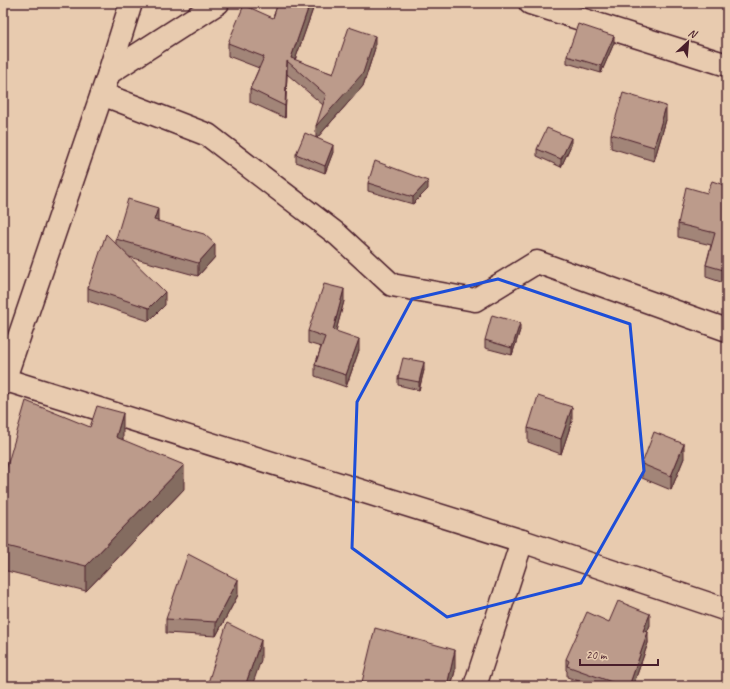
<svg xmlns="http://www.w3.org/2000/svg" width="730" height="689" font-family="Caveat,sans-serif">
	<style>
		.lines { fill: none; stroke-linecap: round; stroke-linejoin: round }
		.minor-casing { stroke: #4a1f2b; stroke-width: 25 }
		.minor { stroke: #e8cbaf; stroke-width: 22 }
		.wall { fill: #a28578; stroke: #4a1f2b }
		.shaded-wall { fill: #846c61; stroke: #4a1f2b }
		.building { fill: #bc9b8b; stroke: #4a1f2b }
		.marked { fill: none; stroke: #1d4ed8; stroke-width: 3; stroke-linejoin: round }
	</style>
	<rect width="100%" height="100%" fill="#e8cbaf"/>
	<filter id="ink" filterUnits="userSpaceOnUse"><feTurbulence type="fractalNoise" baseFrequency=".025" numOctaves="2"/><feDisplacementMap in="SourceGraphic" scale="8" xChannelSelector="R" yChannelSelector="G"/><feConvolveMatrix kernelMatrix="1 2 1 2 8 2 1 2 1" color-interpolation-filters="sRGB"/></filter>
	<g filter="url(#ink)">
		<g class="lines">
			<defs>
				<g id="minor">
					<polyline points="530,3 727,65"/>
					<polyline points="109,73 131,3"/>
					<polyline points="102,94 208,135 338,235 392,285 475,300 537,262 727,330"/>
					<polyline points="3,379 522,541 727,610"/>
					<polyline points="3,384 109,73 218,3"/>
					<polyline points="475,686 522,541"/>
				</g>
			</defs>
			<!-- minor casing -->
			<use href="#minor" class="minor-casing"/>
			<!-- minor -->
			<use href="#minor" class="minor"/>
		</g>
		<!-- wall -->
		<g class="wall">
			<polygon points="278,3 315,3 295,60 333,74 375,48 363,86 317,138 333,152 325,173 296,162 296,154 316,138 323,105 287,74 285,118 250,102 250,89 259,68 228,56 228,43 273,18"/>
			<polygon points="614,43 601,73 567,63 567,56"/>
			<polygon points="666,120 654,161 611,148 611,134"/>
			<polygon points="571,145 561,167 537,156 537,149"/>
			<polygon points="368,183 428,189 413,204 368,191"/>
			<polygon points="727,186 727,284 706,277 706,265 711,245 678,237 678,224 707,193"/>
			<polygon points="158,221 215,257 198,276 129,257 165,305 149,321 88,301 88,288 116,243 116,239"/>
			<polygon points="344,301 336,331 359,350 346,387 315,376 315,365 321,347 308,343 308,331"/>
			<polygon points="520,330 512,355 485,348 485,340"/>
			<polygon points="424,370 419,390 398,385 398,378"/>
			<polygon points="572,421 561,454 528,442 528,428"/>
			<polygon points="123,438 123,440 184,489 86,591 3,570 3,480"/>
			<polygon points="684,458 671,490 642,478 642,464"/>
			<polygon points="238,595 216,636 166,633 166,619"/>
			<polygon points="609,622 650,625 647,632 648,643 633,686 593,686 567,677 567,671 566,670 566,659"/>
			<polygon points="455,671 451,686 362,686 362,682"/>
		</g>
		<!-- shaded-wall -->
		<g class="shaded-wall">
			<polygon points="310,3 315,3 293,66 291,58"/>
			<polygon points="375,36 375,48 363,86 316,139 316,126"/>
			<polygon points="614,36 614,43 601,73 601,66"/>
			<polygon points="287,61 287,74 285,118 285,106"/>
			<polygon points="666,106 666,120 654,161 654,147"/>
			<polygon points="571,138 571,145 561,167 561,159"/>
			<polygon points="333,145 333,152 325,173 325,166"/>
			<polygon points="428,181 428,189 413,204 413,197"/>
			<polygon points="158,208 158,222 154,220"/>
			<polygon points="215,244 215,257 198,276 198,263"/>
			<polygon points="344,289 344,301 333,342 333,330"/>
			<polygon points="165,292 165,305 149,321 149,308"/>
			<polygon points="520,323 520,330 512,355 512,348"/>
			<polygon points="359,339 359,350 346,387 346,375"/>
			<polygon points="424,362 424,370 419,390 419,382"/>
			<polygon points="572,407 572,421 561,454 561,439"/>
			<polygon points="123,413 123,438 116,462 116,437"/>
			<polygon points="684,444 684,458 671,490 671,476"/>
			<polygon points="184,465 184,489 86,591 86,566"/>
			<polygon points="238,580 238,595 216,636 216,622"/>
			<polygon points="650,614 650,625 643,641 643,631"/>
			<polygon points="648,632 648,643 633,686 629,686"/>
			<polygon points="261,640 261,660 252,686 245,686"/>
			<polygon points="455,650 455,671 451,686 447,686"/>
		</g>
		<!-- building -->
		<g class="building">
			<polygon points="278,3 310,3 291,58 333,74 349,27 375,36 363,73 316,126 326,95 287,61 285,106 250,89 264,57 228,43 244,5 273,18"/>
			<polygon points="578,24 614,36 601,66 567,56"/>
			<polygon points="623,93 666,106 654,147 611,134"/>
			<polygon points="547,128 571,138 561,159 537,149"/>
			<polygon points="305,133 333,145 325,166 296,154"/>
			<polygon points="375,161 428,181 413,197 368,183"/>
			<polygon points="712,181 727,186 727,271 706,265 715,233 678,224 686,187 707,193"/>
			<polygon points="128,199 158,208 154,220 204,234 215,244 198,263 116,239"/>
			<polygon points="106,234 165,292 149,308 88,288"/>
			<polygon points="324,284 344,289 333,330 359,339 346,375 315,365 325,337 308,331"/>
			<polygon points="492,315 520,323 512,348 485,340"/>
			<polygon points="403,358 424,362 419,382 398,378"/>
			<polygon points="538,396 572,407 561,439 528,428"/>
			<polygon points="26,401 90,427 97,406 123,413 116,437 184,465 86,566 3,545 3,480"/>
			<polygon points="654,432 684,444 671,476 642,464"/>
			<polygon points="188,554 238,580 216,622 166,619"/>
			<polygon points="618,601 650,614 643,631 648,632 629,686 623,686 567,666 569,661 566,659 587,612 609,622"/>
			<polygon points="227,623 261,640 245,686 207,686"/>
			<polygon points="375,628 455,650 447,686 375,686 376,684 362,682"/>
		</g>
	</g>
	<!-- marked area -->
	<path class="marked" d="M498,279L630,324L644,471L581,583L447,617L352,548L357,402L412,299Z"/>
	<!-- margin -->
	<rect width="730" height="689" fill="none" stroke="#e8cbaf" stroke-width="16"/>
	<rect x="8" y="8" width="714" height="673" fill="none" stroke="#4a1f2b" stroke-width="1.5" filter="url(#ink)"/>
	<!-- north arrow -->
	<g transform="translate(688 42) rotate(26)" stroke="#e8cbaf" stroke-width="3" paint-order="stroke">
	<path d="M0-3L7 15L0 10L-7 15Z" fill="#4a1f2b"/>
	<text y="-6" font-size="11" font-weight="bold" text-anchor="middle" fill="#4a1f2b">N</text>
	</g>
	<!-- scale -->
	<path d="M580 659v6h78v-6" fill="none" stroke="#4a1f2b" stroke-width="2"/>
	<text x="586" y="659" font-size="12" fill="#4a1f2b" stroke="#e8cbaf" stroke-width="3" paint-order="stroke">20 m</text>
</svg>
